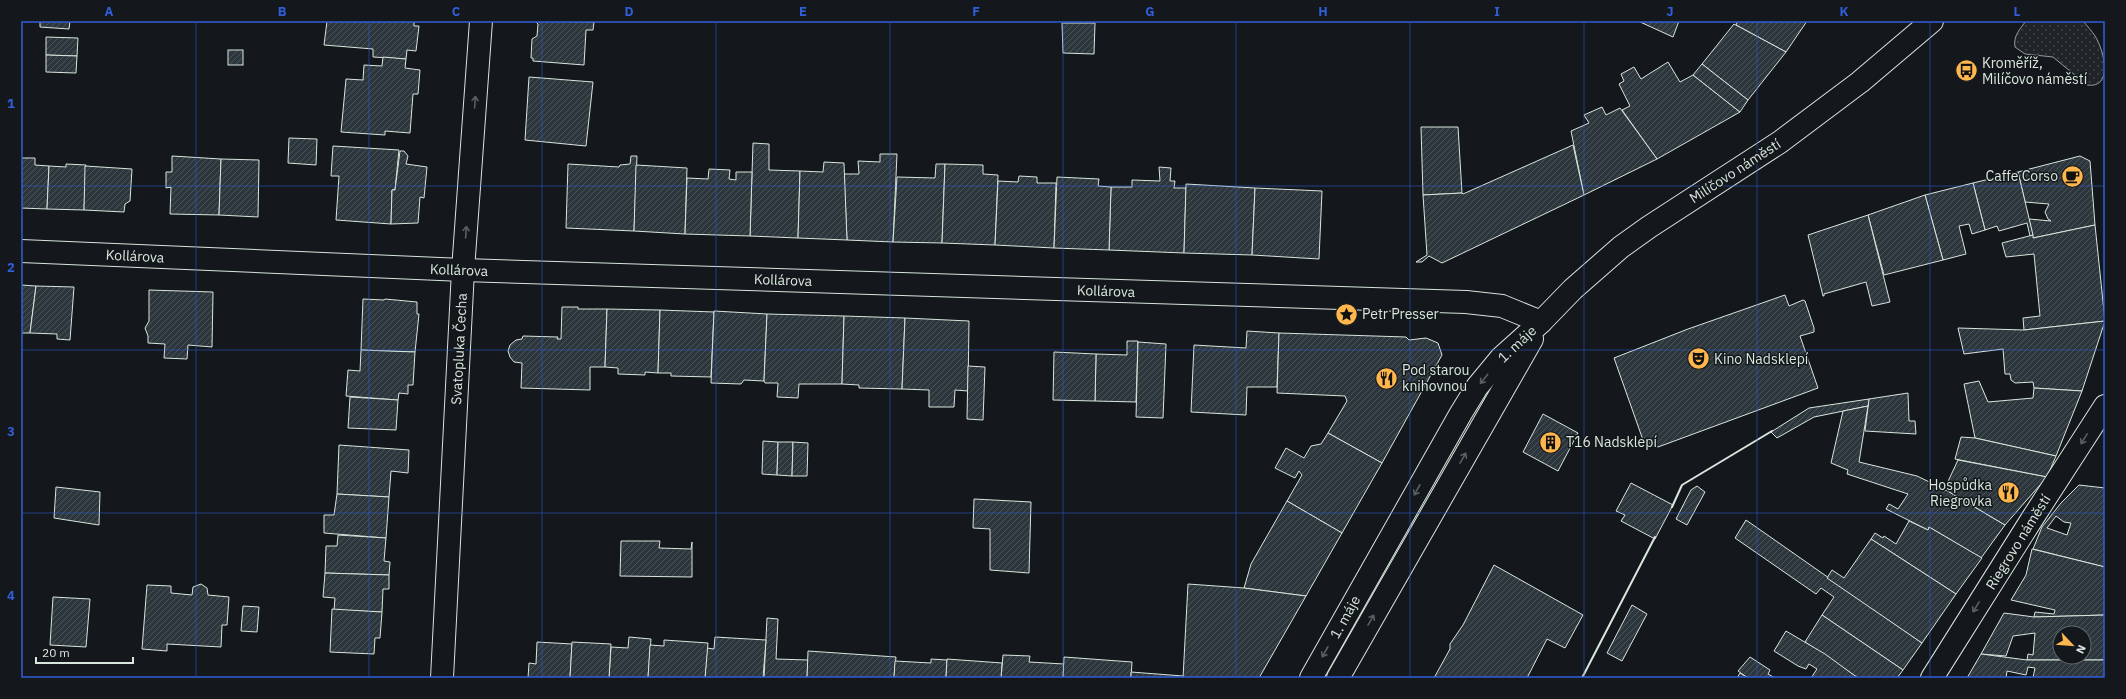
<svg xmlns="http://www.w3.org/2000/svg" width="2126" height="699" font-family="'IBM Plex Sans',sans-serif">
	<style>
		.grass { fill: url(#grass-dots); stroke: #939e99 }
		.building { fill: url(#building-hatch); stroke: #d8e6dc; fill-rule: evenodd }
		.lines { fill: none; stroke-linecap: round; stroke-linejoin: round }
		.minor-casing { stroke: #d8e6dc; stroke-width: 24 }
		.primary-casing { stroke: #d8e6dc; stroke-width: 24 }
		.minor { stroke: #14181c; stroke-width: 22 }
		.primary { stroke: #14181c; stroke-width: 22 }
		.wall { stroke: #d8e6dc; stroke-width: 2 }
		.oneway { stroke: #59605f }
		.grid { fill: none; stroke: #305dd8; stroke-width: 1; stroke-opacity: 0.55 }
		.labels { text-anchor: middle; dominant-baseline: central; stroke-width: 3; stroke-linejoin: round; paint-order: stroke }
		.poi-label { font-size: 14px; fill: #d8e6dc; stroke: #14181c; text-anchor: start }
		.street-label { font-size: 14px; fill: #d8e6dc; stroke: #14181c }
		.neatline { fill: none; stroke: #305dd8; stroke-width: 1.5 }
		.grid-label { font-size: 13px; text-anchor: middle; font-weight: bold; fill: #305dd8 }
	</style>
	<defs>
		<pattern id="grass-dots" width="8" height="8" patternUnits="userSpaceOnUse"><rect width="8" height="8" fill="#202428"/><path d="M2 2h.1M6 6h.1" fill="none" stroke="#404447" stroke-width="1.8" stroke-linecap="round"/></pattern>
		<pattern id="building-hatch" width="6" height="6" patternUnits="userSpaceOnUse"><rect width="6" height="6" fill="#2c363c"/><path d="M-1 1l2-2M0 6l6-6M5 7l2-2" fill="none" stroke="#4a5358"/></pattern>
	</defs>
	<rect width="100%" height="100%" fill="#14181c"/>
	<!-- grass -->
	<path class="grass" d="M2026,21H2083C2087,26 2092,31 2095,36C2104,50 2114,89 2087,85L2053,57L2025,54L2015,47C2013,36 2020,29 2026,21Z"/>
	<!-- building -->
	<g class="building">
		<polygon points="40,21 70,21 69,29 40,27"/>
		<polygon points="327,21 414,21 414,26 419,26 416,51 407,50 406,59 373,57 373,49 324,45"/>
		<polygon points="535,21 594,22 593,30 586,30 584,65 533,61 533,58 531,58 532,39 537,36 538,24"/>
		<polygon points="1638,21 1679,21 1673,37"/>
		<polygon points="1738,21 1807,21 1786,52 1736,25"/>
		<polygon points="1062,23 1095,23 1094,54 1063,53"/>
		<polygon points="1734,24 1786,52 1748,100 1702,64"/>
		<polygon points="46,37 78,38 77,56 46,55"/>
		<rect x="228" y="50" width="15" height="15"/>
		<polygon points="46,55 77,56 76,73 46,72"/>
		<polygon points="383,57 406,59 405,68 420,70 418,94 413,94 410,133 385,131 385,135 341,132 346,79 363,80 364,65 382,66"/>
		<polygon points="1668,62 1680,82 1693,75 1740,112 1657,159 1622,110 1630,106 1619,84 1624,81 1621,74 1634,67 1641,79"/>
		<polygon points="1702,64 1748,100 1740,112 1693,75"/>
		<polygon points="529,77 593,82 586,146 525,140"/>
		<polygon points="1602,107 1606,115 1620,108 1657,159 1584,195 1571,131 1589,123 1584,115"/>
		<polygon points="1421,127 1458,127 1462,193 1423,195"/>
		<polygon points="289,138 317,139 316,165 288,163"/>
		<polygon points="753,143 769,144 769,170 800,171 798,238 750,236"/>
		<polygon points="1573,145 1584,195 1442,263 1429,256 1422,262 1416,262 1427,255 1423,195 1462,193 1463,194"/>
		<polygon points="333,146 399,150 395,190 392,190 391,224 336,220 339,176 331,176"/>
		<polygon points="400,151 404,151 408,156 406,164 427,167 424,198 420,197 418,223 391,224 392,190 395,190"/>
		<polygon points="880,154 897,154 893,242 847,240 844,174 859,174 858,161 880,162"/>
		<polygon points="172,156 221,159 219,215 170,214 171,187 166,188 166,172 172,172"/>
		<polygon points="631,156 637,156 634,231 566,228 568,164 619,167 620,165 630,164"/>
		<polygon points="2080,156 2090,161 2095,225 2033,238 2029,219 2051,221 2048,219 2045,212 2049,204 2025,202 2018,172"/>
		<polygon points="21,158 35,158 35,165 49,166 47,209 21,208"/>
		<polygon points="221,159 259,160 258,217 219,215"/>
		<polygon points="824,162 844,163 847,240 798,238 800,171 823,172"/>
		<polygon points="66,164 86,165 84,210 47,209 49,166 66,167"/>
		<polygon points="936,164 945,164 942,243 893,242 897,177 935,178"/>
		<polygon points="945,164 983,165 983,174 998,175 995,245 942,243"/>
		<polygon points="636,165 687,168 685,234 634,231"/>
		<polygon points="85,166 132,169 130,201 125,204 124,212 84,210"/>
		<polygon points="1159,167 1171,168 1170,181 1175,181 1174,188 1186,188 1184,253 1109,250 1111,187 1132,187 1132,180 1160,181"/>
		<polygon points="709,169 730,170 729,179 736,180 736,172 752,172 750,236 685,234 687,178 708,179"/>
		<polygon points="2018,172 2033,235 2030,236 2027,223 1999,231 1997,226 1985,230 1973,183"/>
		<polygon points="1019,176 1037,177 1037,183 1056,183 1054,248 995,245 998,181 1018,182"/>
		<polygon points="1057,177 1099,179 1098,186 1111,187 1109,250 1054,248"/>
		<polygon points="1973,183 1985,230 1972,234 1969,224 1959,226 1966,254 1943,260 1925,195"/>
		<polygon points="1186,184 1255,188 1252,255 1184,253"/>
		<polygon points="1255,188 1322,191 1319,259 1252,255"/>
		<polygon points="1925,195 1943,260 1884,275 1868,215"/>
		<polygon points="1868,215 1890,302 1872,306 1866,282 1824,294 1824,296 1823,296 1808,235"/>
		<polygon points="2095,225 2105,321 2024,330 2023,318 2040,316 2034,254 2006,257 2002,243 2033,235 2033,238"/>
		<polygon points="21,285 36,286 30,333 21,333"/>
		<polygon points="36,286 74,287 70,340 57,339 57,334 30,333"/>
		<polygon points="149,290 213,292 212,347 188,345 187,359 164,358 165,344 148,343 148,336 145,328 149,321"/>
		<polygon points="1785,295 1789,306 1803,300 1805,301 1814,328 1814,332 1800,336 1818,388 1658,447 1643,440 1614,358 1688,329"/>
		<polygon points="363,299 384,300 385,299 417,302 417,314 419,314 415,352 361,350"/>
		<polygon points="562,307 578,307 578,309 607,309 605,367 590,367 590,390 521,388 522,363 514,362 510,357 508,351 510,345 516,340 522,339 523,336 558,337 557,339 561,339"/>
		<polygon points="607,309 660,310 658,373 645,372 645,375 618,374 618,368 605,367"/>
		<polygon points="660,310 714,312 711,377 671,376 671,373 658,373"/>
		<polygon points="714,311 767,314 764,381 744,380 741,384 711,383"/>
		<polygon points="767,314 844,316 842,384 799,384 798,398 777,397 778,383 765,383 764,381"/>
		<polygon points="844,316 905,318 902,389 859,388 859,385 842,384"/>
		<polygon points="905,318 969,321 968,391 955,390 954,407 929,407 929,390 902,389"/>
		<polygon points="2105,321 2082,391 2034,388 2033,382 2015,383 2011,380 2010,374 2005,374 2003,349 1964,354 1958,328 2024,330"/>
		<polygon points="1247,331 1279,333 1277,387 1247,387 1246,415 1191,412 1194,345 1246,348"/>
		<polygon points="1279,333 1406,337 1409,340 1426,338 1438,343 1442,355 1382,463 1328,433 1347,401 1345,396 1277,393"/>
		<polygon points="1127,341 1138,341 1136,402 1095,401 1096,354 1127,355"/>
		<polygon points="1138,342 1166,344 1163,418 1136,417"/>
		<polygon points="361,350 415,352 413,385 408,385 408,394 399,393 398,400 346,396 348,370 360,371"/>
		<polygon points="1054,352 1096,354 1095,401 1053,400"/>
		<polygon points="968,366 985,367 983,420 967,419"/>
		<polygon points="1979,381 1988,402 2033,398 2034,388 2082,391 2056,456 1975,438 1964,384"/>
		<polygon points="1908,393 1909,421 1915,421 1916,434 1865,431 1869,399"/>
		<polygon points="350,397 398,400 396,430 348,428"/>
		<polygon points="1869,399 1868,406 1814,417 1777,438 1771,432 1809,408"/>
		<polygon points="1868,406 1859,462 1917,476 1946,490 2005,525 1981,558 1929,527 1928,530 1886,509 1889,504 1898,509 1908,494 1847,474 1848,470 1831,463 1843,411"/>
		<polygon points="1543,414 1578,433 1558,471 1523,452"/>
		<polygon points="1328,433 1382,463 1342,533 1287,501 1302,475 1299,471 1295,478 1275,468 1286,448 1304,458 1311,446 1321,444"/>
		<polygon points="1961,437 1975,438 2056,456 2047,477 1955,459"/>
		<polygon points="763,441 778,442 777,475 762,474"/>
		<polygon points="778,442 793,442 792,476 777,475"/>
		<polygon points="793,442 808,443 807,476 792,476"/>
		<polygon points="339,445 409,450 408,473 391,471 389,497 337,494"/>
		<polygon points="1958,460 2047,477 2005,525 1946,490 1944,490"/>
		<polygon points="1631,483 1673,505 1655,539 1621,521 1625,515 1616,511"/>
		<path d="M2079,485L2105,488V567L2033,549L2042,527L2061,503ZM2056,516L2064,522L2071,523L2067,535L2047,528Z"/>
		<polygon points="1697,486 1705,492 1687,525 1676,519 1691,490"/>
		<polygon points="56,487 100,492 99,525 54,518"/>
		<polygon points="337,494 389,497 386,538 324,533 324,515 334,515"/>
		<polygon points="974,499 1031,502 1029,573 990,570 990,529 973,528"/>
		<polygon points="1287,501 1342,533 1306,596 1244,588 1251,564"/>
		<polygon points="1746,520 1922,643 1903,670 1822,615 1834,597 1821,588 1816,594 1735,538"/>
		<polygon points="1909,521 1928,530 1929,527 1982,558 1956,594 1871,539 1875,533 1883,538 1884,536 1896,544"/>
		<polygon points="338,535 386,538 384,561 390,562 389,575 325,573 326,546 337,546"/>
		<polygon points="1871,539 1956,594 1922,643 1827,578 1832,570 1844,578"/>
		<polygon points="621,541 660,541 659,548 691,549 692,542 692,577 620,576"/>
		<polygon points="2032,549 2105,567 2105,615 2034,617 2035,612 2054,614 2055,610 2011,600 2026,575"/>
		<polygon points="1494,565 1583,615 1565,648 1547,639 1527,678 1434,678 1450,649 1450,644 1463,625"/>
		<polygon points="325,573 389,575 389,589 383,589 382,612 334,610 335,598 323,597"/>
		<polygon points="201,584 207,588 208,595 229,597 227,625 222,625 221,647 167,644 167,651 142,649 147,585 171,586 171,593 192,595 193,587"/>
		<polygon points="1188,584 1244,588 1306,596 1259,678 1183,678"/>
		<polygon points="53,597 90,599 86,647 50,645"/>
		<polygon points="1632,605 1647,614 1622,661 1607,653"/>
		<polygon points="243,606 259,607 257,632 241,631"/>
		<polygon points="332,609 382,612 380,638 375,638 374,654 330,652"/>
		<path d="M2004,613L2034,617L2105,615V660H2027L2028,654L2033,655L2035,633L2013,636L2006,656L1981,654ZM2060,633H2084V657H2060Z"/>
		<polygon points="1822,615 1903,670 1897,678 1858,678 1805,642"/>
		<polygon points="767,618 778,619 776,659 808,660 807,678 764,678"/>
		<polygon points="1786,631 1825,654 1858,678 1811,678 1817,669 1809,664 1806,669 1798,666 1774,651"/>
		<polygon points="629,637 651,639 648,678 609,678 611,647 628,648"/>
		<polygon points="715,637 766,640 763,678 705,678 707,648 714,649"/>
		<polygon points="664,640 708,643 705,678 648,678 650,645 664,646"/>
		<polygon points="537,642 572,644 570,678 528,678 529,663 536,664"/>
		<polygon points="572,642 611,644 609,678 570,678"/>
		<polygon points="808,651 896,657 894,678 807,678"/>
		<polygon points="1981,654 2027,660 2105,660 2105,678 2033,678 2035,668 2028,667 2026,675 2007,671 2006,678 1967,678"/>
		<polygon points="1003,655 1030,656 1029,662 1064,664 1063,678 1001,678"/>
		<polygon points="1064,657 1132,662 1131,678 1063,678"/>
		<polygon points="1750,657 1770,670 1768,674 1775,678 1748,678 1738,671"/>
		<polygon points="931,659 947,660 946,678 894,678 895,661 931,663"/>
		<polygon points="947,659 1002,663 1001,678 946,678"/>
		<polygon points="1131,672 1183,676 1183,678 1131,678"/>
		<polygon points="1740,673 1748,678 1737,678"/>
	</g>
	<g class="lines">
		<defs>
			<g id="minor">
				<polyline points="21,251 463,270 1466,302 1502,306 1541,322"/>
				<polyline points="442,678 463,270 481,21"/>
				<polyline points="1932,678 2032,519 2105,406"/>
			</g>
			<g id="primary">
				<polyline points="1311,678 1461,413 1477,387 1501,358 1541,322 1573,289 1621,247 1649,227 1780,142 1860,82 1932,21"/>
				<polyline points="1338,678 1532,339"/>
			</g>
		</defs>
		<!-- minor casing -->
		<use href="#minor" class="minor-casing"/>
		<!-- primary casing -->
		<use href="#primary" class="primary-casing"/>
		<!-- minor -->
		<use href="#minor" class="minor"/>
		<!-- primary -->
		<use href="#primary" class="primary"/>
		<!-- wall -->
		<g class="wall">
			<polyline points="1672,507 1682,485 1772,431"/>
			<polyline points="1582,678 1655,537"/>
		</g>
	</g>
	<!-- one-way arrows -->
	<defs><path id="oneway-shaft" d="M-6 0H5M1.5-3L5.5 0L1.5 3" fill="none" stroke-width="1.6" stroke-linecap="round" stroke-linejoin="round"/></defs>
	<g class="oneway">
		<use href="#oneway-shaft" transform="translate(475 102) rotate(-86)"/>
		<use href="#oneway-shaft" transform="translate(466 232) rotate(-86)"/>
		<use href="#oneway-shaft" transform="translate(1484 379) rotate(129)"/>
		<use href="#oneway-shaft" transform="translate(2084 439) rotate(122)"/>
		<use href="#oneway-shaft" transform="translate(1463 458) rotate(-60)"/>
		<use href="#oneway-shaft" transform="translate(1417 490) rotate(119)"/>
		<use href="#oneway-shaft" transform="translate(1976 607) rotate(122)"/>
		<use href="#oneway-shaft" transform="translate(1371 620) rotate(-60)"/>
		<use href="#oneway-shaft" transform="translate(1325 652) rotate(119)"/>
	</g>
	<!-- grid -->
	<path class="grid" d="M196,21V678M369,21V678M542,21V678M716,21V678M890,21V678M1063,21V678M1236,21V678M1410,21V678M1584,21V678M1757,21V678M1930,21V678M21,186H2105M21,350H2105M21,513H2105"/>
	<!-- icons -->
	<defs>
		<symbol id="bus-disc" viewBox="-11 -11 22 22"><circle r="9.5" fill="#ffb74d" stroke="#14181c"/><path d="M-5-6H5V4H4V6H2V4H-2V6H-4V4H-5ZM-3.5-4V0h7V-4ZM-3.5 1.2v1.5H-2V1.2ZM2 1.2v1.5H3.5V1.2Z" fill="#111"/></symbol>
		<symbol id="cafe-disc" viewBox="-11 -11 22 22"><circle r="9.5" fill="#ffb74d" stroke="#14181c"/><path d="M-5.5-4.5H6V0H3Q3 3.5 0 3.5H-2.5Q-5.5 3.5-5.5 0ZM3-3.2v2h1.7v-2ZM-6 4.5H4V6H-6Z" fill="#111"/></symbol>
		<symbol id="sight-disc" viewBox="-11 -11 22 22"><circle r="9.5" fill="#ffb74d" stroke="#14181c"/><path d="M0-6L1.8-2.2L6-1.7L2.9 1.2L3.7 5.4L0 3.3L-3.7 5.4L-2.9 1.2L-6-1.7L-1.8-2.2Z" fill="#111"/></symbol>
		<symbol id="theatre-disc" viewBox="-11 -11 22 22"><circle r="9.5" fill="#ffb74d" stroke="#14181c"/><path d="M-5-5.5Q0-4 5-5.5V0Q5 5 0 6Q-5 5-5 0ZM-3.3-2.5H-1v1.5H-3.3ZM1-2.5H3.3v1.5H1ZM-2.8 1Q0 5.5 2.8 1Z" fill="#111"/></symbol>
		<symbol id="restaurant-disc" viewBox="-11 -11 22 22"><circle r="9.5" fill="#ffb74d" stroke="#14181c"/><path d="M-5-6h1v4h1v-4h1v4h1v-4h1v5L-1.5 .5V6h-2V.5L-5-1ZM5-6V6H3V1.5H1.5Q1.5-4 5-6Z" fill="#111"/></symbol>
		<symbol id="building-disc" viewBox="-11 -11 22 22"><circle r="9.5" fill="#ffb74d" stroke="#14181c"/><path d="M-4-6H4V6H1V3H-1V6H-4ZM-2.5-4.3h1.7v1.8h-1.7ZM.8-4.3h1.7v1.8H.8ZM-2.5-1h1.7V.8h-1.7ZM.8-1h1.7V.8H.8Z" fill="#111"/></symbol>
	</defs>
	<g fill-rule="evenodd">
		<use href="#bus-disc" x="1954" y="58" width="25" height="25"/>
		<use href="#cafe-disc" x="2060" y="164" width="25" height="25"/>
		<use href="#sight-disc" x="1334" y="302" width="25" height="25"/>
		<use href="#theatre-disc" x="1686" y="346" width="25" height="25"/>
		<use href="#restaurant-disc" x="1374" y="366" width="25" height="25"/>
		<use href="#building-disc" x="1538" y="430" width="25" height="25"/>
		<use href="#restaurant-disc" x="1996" y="480" width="25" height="25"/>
	</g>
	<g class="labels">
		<!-- poi labels -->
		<g class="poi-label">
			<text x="1982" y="63">Kroměříž,<tspan x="1982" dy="16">Milíčovo náměstí</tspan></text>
			<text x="2058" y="176" text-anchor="end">Caffe Corso</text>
			<text x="1362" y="314">Petr Presser</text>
			<text x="1714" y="359">Kino Nadsklepí</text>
			<text x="1402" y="370">Pod starou<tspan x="1402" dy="16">knihovnou</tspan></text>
			<text x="1566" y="442">T16 Nadsklepí</text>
			<text x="1992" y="485" text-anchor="end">Hospůdka<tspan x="1992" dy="16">Riegrovka</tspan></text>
		</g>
		<!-- street labels -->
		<g class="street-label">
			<text transform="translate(1735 171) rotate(-33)">Milíčovo náměstí</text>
			<text transform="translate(135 256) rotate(3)">Kollárova</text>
			<text transform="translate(459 270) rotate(2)">Kollárova</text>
			<text transform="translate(783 280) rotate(2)">Kollárova</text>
			<text transform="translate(1106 291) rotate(2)">Kollárova</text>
			<text transform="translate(1517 344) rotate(-43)">1. máje</text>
			<text transform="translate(459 349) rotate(-87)">Svatopluka Čecha</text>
			<text transform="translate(2018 542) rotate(-58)">Riegrovo náměstí</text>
			<text transform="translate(1345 617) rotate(-61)">1. máje</text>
		</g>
	</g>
	<!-- border -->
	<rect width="2126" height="699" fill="none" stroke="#14181c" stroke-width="44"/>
	<!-- north arrow -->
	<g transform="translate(2072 645) rotate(116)"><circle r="19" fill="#14181c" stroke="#626a69"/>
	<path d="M0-3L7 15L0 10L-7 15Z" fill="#ffb74d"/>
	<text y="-6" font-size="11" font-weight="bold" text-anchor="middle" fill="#d8e6dc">N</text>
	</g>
	<!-- scale -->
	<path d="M36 657v6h97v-6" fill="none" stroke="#d8e6dc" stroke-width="2"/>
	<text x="42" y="657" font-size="12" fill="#d8e6dc" stroke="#14181c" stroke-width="3" paint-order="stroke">20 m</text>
	<rect x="22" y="22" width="2082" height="655" class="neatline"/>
	<g class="grid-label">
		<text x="109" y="16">A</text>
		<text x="282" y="16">B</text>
		<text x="456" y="16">C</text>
		<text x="629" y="16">D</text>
		<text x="803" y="16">E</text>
		<text x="976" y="16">F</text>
		<text x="1150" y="16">G</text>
		<text x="1323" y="16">H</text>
		<text x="1497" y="16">I</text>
		<text x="1670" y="16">J</text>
		<text x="1844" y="16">K</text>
		<text x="2017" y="16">L</text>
		<text x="11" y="108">1</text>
		<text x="11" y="272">2</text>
		<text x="11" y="436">3</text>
		<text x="11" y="600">4</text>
	</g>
</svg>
